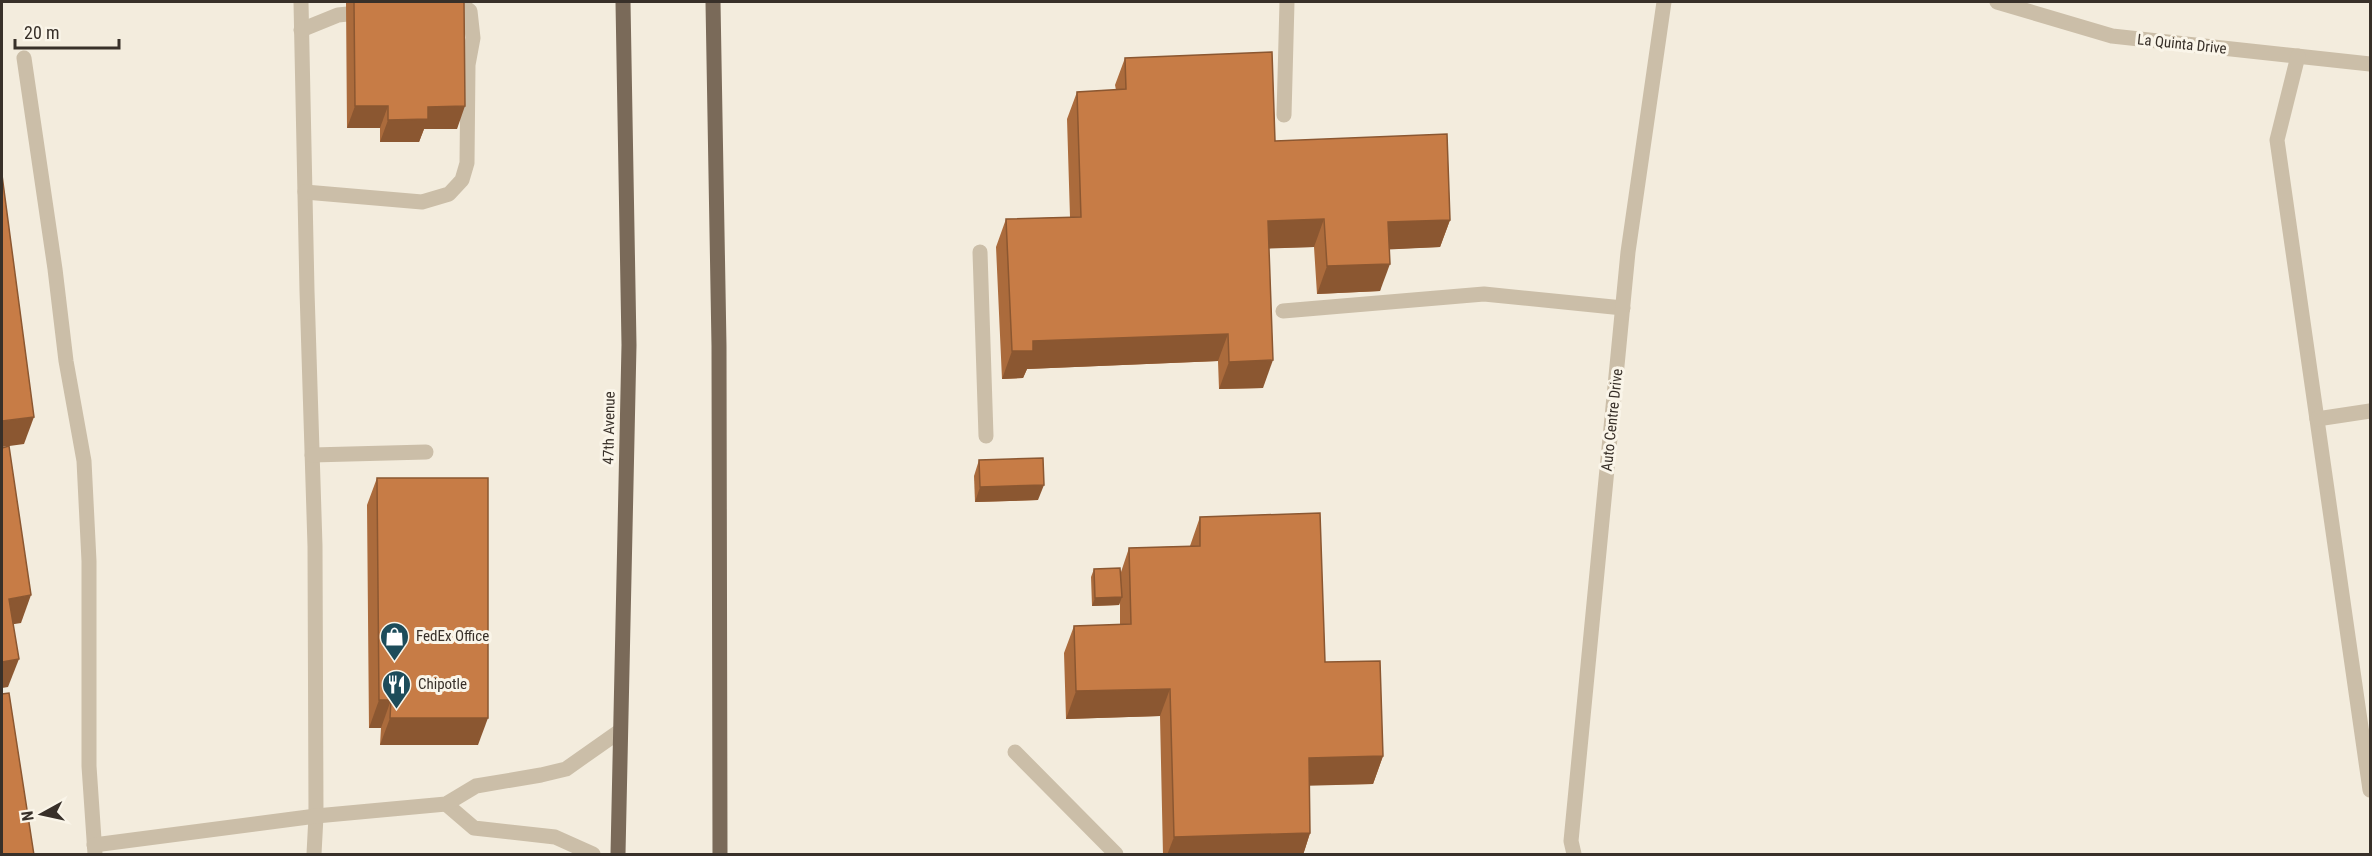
<svg xmlns="http://www.w3.org/2000/svg" width="2372" height="856" font-family="'Roboto Condensed',sans-serif">
	<style>
		.lines { fill: none; stroke-linecap: round; stroke-linejoin: round }
		.service { stroke: #cbbea8; stroke-width: 15 }
		.minor { stroke: #cbbea8; stroke-width: 15 }
		.primary { stroke: #7a6a59; stroke-width: 15 }
		.wall { fill: #ab6b3c }
		.shaded-wall { fill: #8b5731 }
		.building { fill: #c77c46; stroke: #8b5731; stroke-width: 1.5 }
		.labels { text-anchor: middle; dominant-baseline: central; stroke-width: 6; stroke-linejoin: round; paint-order: stroke }
		.street-label { font-size: 15px; fill: #383029; stroke: #faf5e9 }
		.poi-label { font-size: 15px; fill: #383029; stroke: #faf5e9; text-anchor: start }
	</style>
	<rect width="100%" height="100%" fill="#f3ecdd"/>
	<g class="lines">
		<!-- service -->
		<g class="service">
			<polyline points="301,2 307,291 315,546 316,816 314,854"/>
			<polyline points="301,30 338,15 367,12"/>
			<polyline points="24,58 55,269 66,361 84,461 89,561 89,766 95,854"/>
			<polyline points="1284,115 1287,2"/>
			<polyline points="305,192 422,202 449,194 462,180 467,163 468,65 473,38 470,11 458,2"/>
			<polyline points="980,252 986,436"/>
			<polyline points="1283,311 1484,294 1623,308"/>
			<polyline points="312,455 426,452"/>
			<polyline points="1015,752 1116,854"/>
			<polyline points="446,804 474,828 555,837 593,854"/>
			<polyline points="94,845 316,816 446,804 476,786 541,775 566,769 620,731"/>
		</g>
		<!-- minor -->
		<g class="minor">
			<polyline points="1997,2 2112,36 2370,64"/>
			<polyline points="2298,56 2277,140 2370,790"/>
			<polyline points="2317,419 2370,411"/>
			<polyline points="1574,854 1571,841 1628,252 1664,2"/>
		</g>
		<!-- primary -->
		<g class="primary">
			<polyline points="713,2 719,346 720,854"/>
			<polyline points="618,854 629,345 623,2"/>
		</g>
	</g>
	<!-- wall -->
	<g class="wall">
		<polygon points="346,2 464,2 457,129 424,129 419,142 380,142 380,128 347,128"/>
		<polygon points="1125,58 1275,141 1450,220 1440,247 1389,249 1380,291 1317,294 1314,247 1269,248 1263,388 1219,389 1218,361 1027,369 1023,378 1002,379 996,247 1006,219 1070,217 1067,119 1077,92 1116,90 1115,85"/>
		<polygon points="979,460 1038,500 975,502 974,476"/>
		<polygon points="377,478 478,745 380,745 381,728 369,728 367,505"/>
		<polygon points="1200,517 1325,662 1383,756 1373,784 1309,785 1310,833 1303,855 1163,855 1160,716 1066,719 1064,653 1074,626 1120,625 1120,602 1119,605 1092,606 1091,577 1094,569 1121,572 1129,548 1190,546"/>
	</g>
	<!-- shaded-wall -->
	<g class="shaded-wall">
		<polygon points="355,106 388,106 380,128 347,128"/>
		<polygon points="465,106 457,129 424,129 419,142 380,142 388,120 428,107"/>
		<polygon points="1324,219 1314,247 1258,249 1268,221"/>
		<polygon points="1450,220 1440,247 1378,250 1388,222"/>
		<polygon points="1390,264 1380,291 1317,294 1327,266"/>
		<polygon points="1228,334 1218,361 1027,369 1023,378 1002,379 1012,351 1033,341"/>
		<polygon points="1273,360 1263,388 1219,389 1229,362"/>
		<polygon points="34,417 24,444 2,447 2,421"/>
		<polygon points="1044,485 1038,500 975,502 980,487"/>
		<polygon points="31,595 21,623 2,626 9,599"/>
		<polygon points="1122,597 1119,605 1092,606 1095,598"/>
		<polygon points="19,659 8,687 2,688 2,662"/>
		<polygon points="1170,689 1160,716 1066,719 1076,691"/>
		<polygon points="379,700 391,700 381,728 369,728"/>
		<polygon points="390,718 488,718 478,745 380,745"/>
		<polygon points="1383,756 1373,784 1299,786 1309,758"/>
		<polygon points="1310,833 1303,855 1167,855 1174,837"/>
	</g>
	<!-- building -->
	<g class="building">
		<polygon points="354,2 464,2 465,106 428,107 428,119 388,120 388,106 355,106"/>
		<polygon points="1272,52 1275,141 1447,134 1450,220 1388,222 1390,264 1327,266 1324,219 1268,221 1273,360 1229,362 1228,334 1033,341 1033,351 1012,351 1006,219 1081,217 1077,92 1126,89 1125,58"/>
		<polygon points="2,175 34,417 2,421"/>
		<polygon points="9,446 31,595 9,599 19,659 2,662 2,448"/>
		<polygon points="1043,458 1044,485 980,487 979,460"/>
		<polygon points="377,478 488,478 488,718 390,718 391,700 379,700"/>
		<polygon points="1320,513 1325,662 1380,661 1383,756 1309,758 1310,833 1174,837 1170,689 1076,691 1074,626 1131,624 1129,548 1200,546 1200,517"/>
		<polygon points="1120,568 1122,597 1095,598 1094,569"/>
		<polygon points="9,693 34,855 2,855 2,694"/>
		<polygon points="480,854 480,855 420,855"/>
	</g>
	<!-- icons -->
	<defs>
		<symbol id="shop-pin" viewBox="-11 -11 22 30"><path d="M0 17L-7.5 6A9.5 9.5 0 1 1 7.5 6Z" fill="#1d4c5a" stroke="#faf5e9"/><path d="M-5-2.5h2.3a2.7 3.5 0 0 1 5.4 0H5L5.5 6h-11ZM-1.5-2.5h3a1.5 2.3 0 0 0-3 0Z" fill="#fff"/></symbol>
		<symbol id="restaurant-pin" viewBox="-11 -11 22 30"><path d="M0 17L-7.5 6A9.5 9.5 0 1 1 7.5 6Z" fill="#1d4c5a" stroke="#faf5e9"/><path d="M-5-6h1v4h1v-4h1v4h1v-4h1v5L-1.5 .5V6h-2V.5L-5-1ZM5-6V6H3V1.5H1.5Q1.5-4 5-6Z" fill="#fff"/></symbol>
	</defs>
	<g fill-rule="evenodd">
		<use href="#shop-pin" x="378" y="620" width="33" height="45"/>
		<use href="#restaurant-pin" x="380" y="668" width="33" height="45"/>
	</g>
	<g class="labels">
		<!-- street labels -->
		<g class="street-label">
			<text transform="translate(2182 44) rotate(6)">La Quinta Drive</text>
			<text transform="translate(1612 420) rotate(-84)">Auto Centre Drive</text>
			<text transform="translate(609 428) rotate(-89)">47th Avenue</text>
		</g>
		<!-- poi labels -->
		<g class="poi-label">
			<text x="416" y="636">FedEx Office</text>
			<text x="418" y="684">Chipotle</text>
		</g>
	</g>
	<!-- border -->
	<rect width="2372" height="856" fill="none" stroke="#383029" stroke-width="6"/>
	<!-- north arrow -->
	<g transform="translate(42 814) rotate(262)" stroke="#faf5e9" stroke-width="4.5" paint-order="stroke">
	<path d="M0-4.5L10 22L0 15L-10 22Z" fill="#383029"/>
	<text y="-9" font-size="16" font-weight="bold" text-anchor="middle" fill="#383029">N</text>
	</g>
	<!-- scale -->
	<path d="M15 39v9h104v-9" fill="none" stroke="#383029" stroke-width="3"/>
	<text x="24" y="39" font-size="18" fill="#383029" stroke="#faf5e9" stroke-width="4.5" paint-order="stroke">20 m</text>
</svg>
